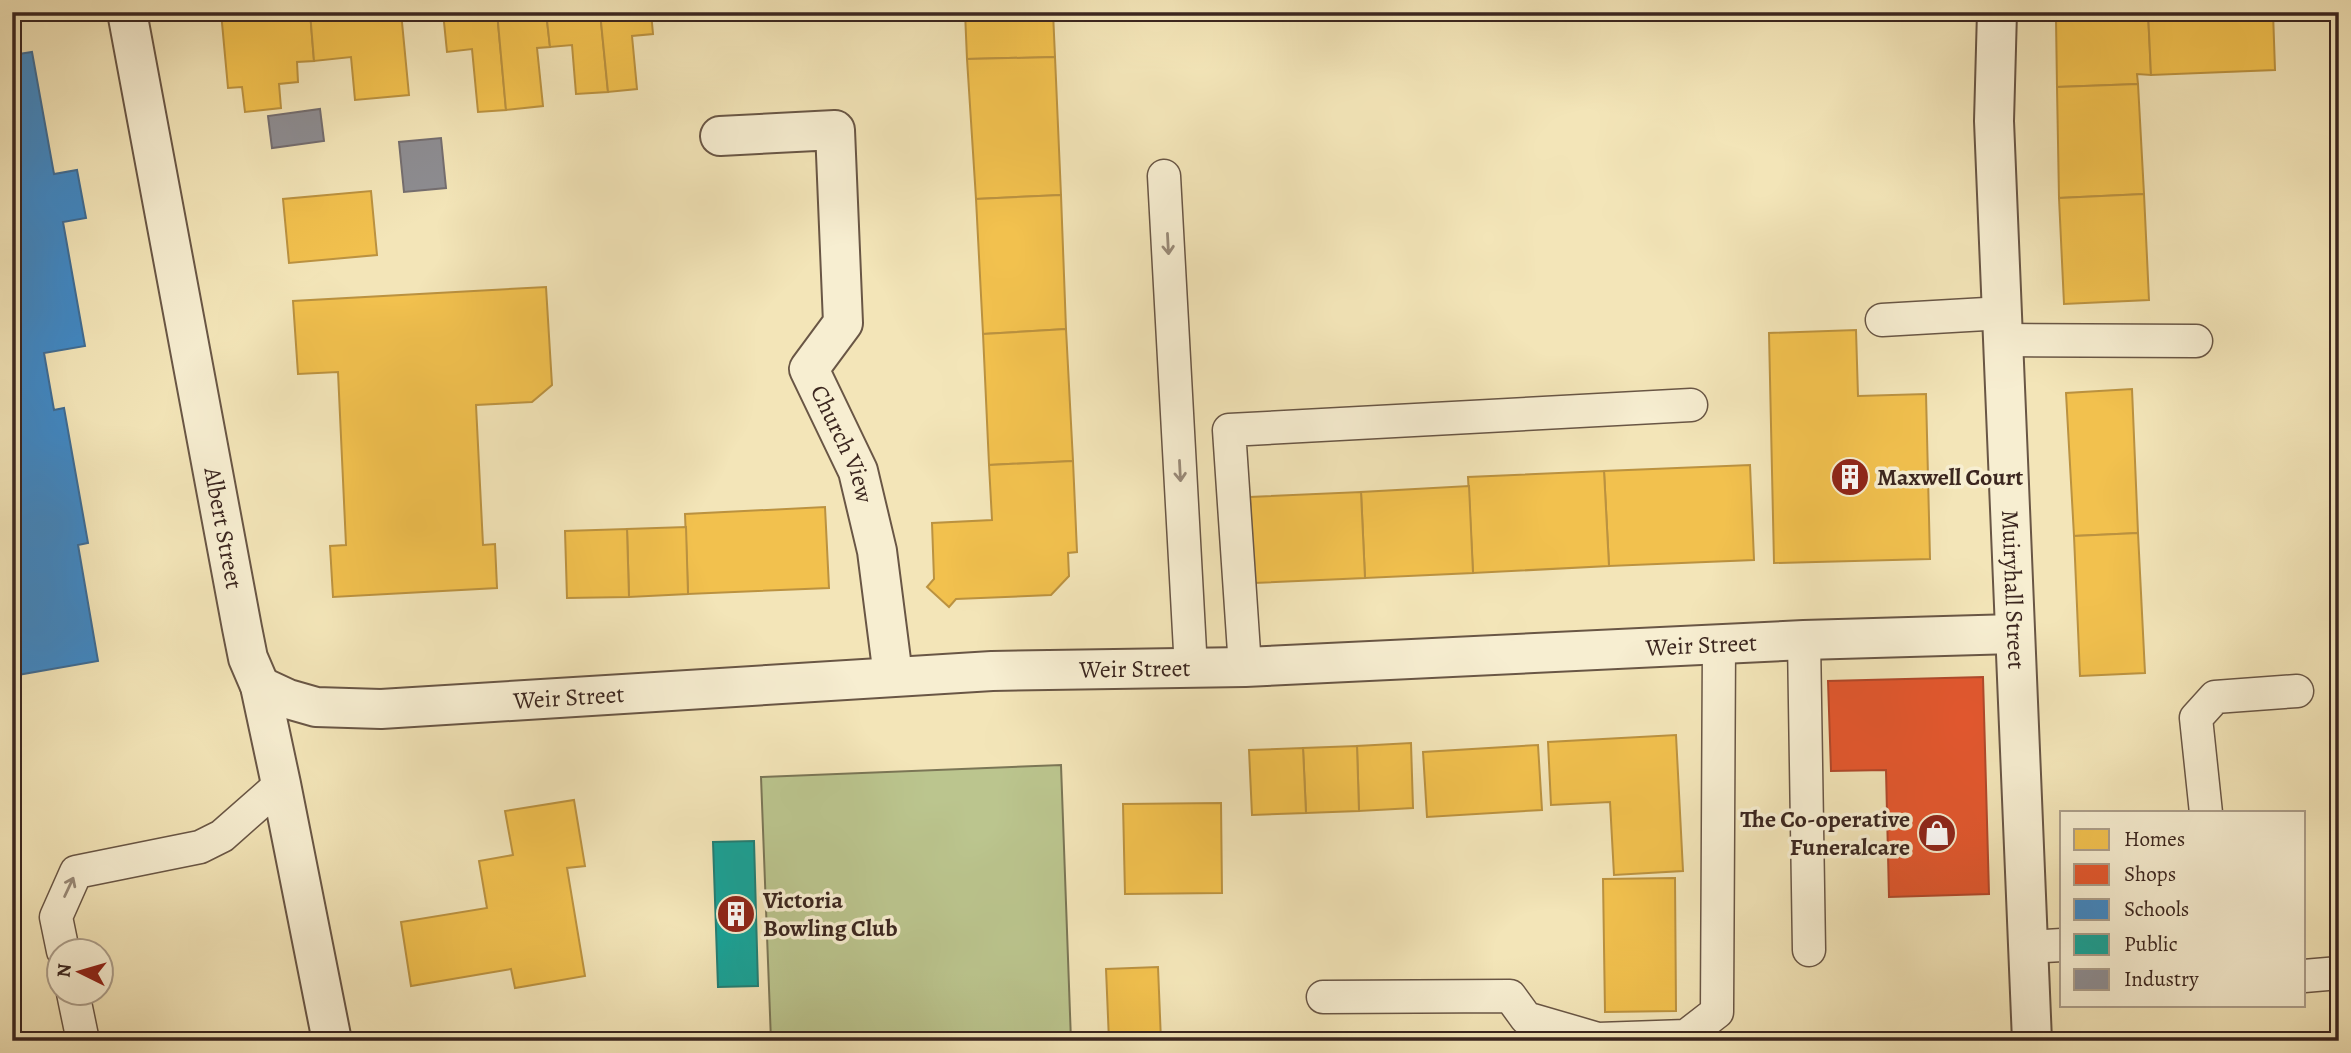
<svg xmlns="http://www.w3.org/2000/svg" width="2351" height="1053" font-family="Alegreya,serif">
	<style>
		.green { fill: #bbc58e; stroke: #7b7656; stroke-width: 2 }
		.homes { fill: #f2c14e; stroke: #bb9240; stroke-width: 2 }
		.shops { fill: #e4572e; stroke: #b1482a; stroke-width: 2 }
		.schools { fill: #3f88c5; stroke: #3e6b93; stroke-width: 2 }
		.public { fill: #17a398; stroke: #227e74; stroke-width: 2 }
		.industry { fill: #8d8d92; stroke: #746e70; stroke-width: 2 }
		.lines { fill: none; stroke-linecap: round; stroke-linejoin: round }
		.lane-casing { stroke: #695645; stroke-width: 35 }
		.street-casing { stroke: #695645; stroke-width: 42 }
		.lane { stroke: #f7eed1; stroke-width: 32 }
		.street { stroke: #f7eed1; stroke-width: 38 }
		.oneway { stroke: #998a78 }
		.labels { text-anchor: middle; dominant-baseline: central; stroke-width: 7; stroke-linejoin: round; paint-order: stroke }
		.street-label { font-size: 24px; fill: #3b261f; stroke: #f7eed1 }
		.poi-label { font-size: 24px; font-weight: bold; fill: #3b261f; stroke: #f7eed1; text-anchor: start }
	</style>
	<rect width="100%" height="100%" fill="#f3e5b8"/>
	<filter id="stains"><feTurbulence type="fractalNoise" baseFrequency=".00286" numOctaves="4"/><feColorMatrix values="0 0 0 0 .2 0 0 0 0 .09 0 0 0 0 .02 0 0 0 .5 -.17"/></filter>
	<radialGradient id="worn" r=".72"><stop offset=".6" stop-color="#630" stop-opacity="0"/><stop offset="1" stop-color="#630" stop-opacity=".3"/></radialGradient>
	<!-- green -->
	<polygon class="green" points="1061,765 1071,1041 771,1041 761,777"/>
	<!-- homes -->
	<g class="homes">
		<polygon points="221,12 310,12 314,61 297,62 298,82 279,84 281,108 245,112 242,87 228,88"/>
		<polygon points="310,12 401,12 409,95 355,100 351,57 314,61"/>
		<polygon points="443,12 497,12 506,110 478,112 472,49 447,52"/>
		<polygon points="497,12 546,12 550,47 537,48 543,106 506,110"/>
		<polygon points="546,12 600,12 608,92 576,94 572,45 550,47"/>
		<polygon points="600,12 651,12 653,34 632,36 637,89 608,92"/>
		<polygon points="776,12 833,12 777,17"/>
		<polygon points="965,12 1053,12 1055,57 967,59"/>
		<polygon points="2061,12 2148,12 2151,75 2137,74 2138,84 2057,87 2056,19"/>
		<polygon points="2148,12 2273,12 2275,70 2151,75"/>
		<polygon points="1055,57 1061,195 976,199 967,59"/>
		<polygon points="2138,84 2144,194 2059,198 2057,87"/>
		<polygon points="371,191 377,255 289,263 283,199"/>
		<polygon points="2144,194 2149,300 2064,304 2059,198"/>
		<polygon points="1061,195 1066,329 983,334 976,199"/>
		<polygon points="546,287 552,385 532,402 476,405 483,545 495,544 497,588 333,597 330,546 346,545 338,372 298,374 293,301"/>
		<polygon points="1066,329 1073,461 989,465 983,334"/>
		<polygon points="1856,330 1858,396 1926,394 1930,559 1774,563 1769,333"/>
		<polygon points="2132,389 2138,533 2074,536 2066,393"/>
		<polygon points="1073,461 1077,552 1068,553 1069,576 1051,595 956,599 949,607 927,587 934,579 932,523 992,520 989,465"/>
		<polygon points="1750,465 1754,560 1609,566 1604,471"/>
		<polygon points="1604,471 1609,566 1473,573 1468,477"/>
		<polygon points="1469,486 1473,573 1365,578 1361,492"/>
		<polygon points="1361,492 1365,578 1254,583 1250,497"/>
		<polygon points="825,507 829,588 688,594 685,514"/>
		<polygon points="686,527 688,594 629,597 627,529"/>
		<polygon points="627,529 629,597 567,598 565,531"/>
		<polygon points="2138,533 2145,673 2080,676 2074,536"/>
		<polygon points="1676,735 1683,871 1614,875 1610,802 1551,805 1548,742"/>
		<polygon points="1411,743 1413,808 1359,811 1357,746"/>
		<polygon points="1538,745 1542,810 1427,817 1423,752"/>
		<polygon points="1357,746 1359,811 1306,813 1303,748"/>
		<polygon points="1303,748 1306,813 1252,815 1249,750"/>
		<polygon points="574,800 585,866 567,868 585,976 515,988 511,969 411,986 401,922 487,908 479,861 513,855 505,811"/>
		<polygon points="1221,803 1222,893 1125,894 1123,804"/>
		<polygon points="1675,878 1676,1011 1605,1012 1603,879"/>
		<polygon points="1158,967 1161,1041 1109,1041 1106,969"/>
	</g>
	<!-- shops -->
	<polygon class="shops" points="1983,677 1989,894 1889,897 1886,770 1831,771 1828,681"/>
	<!-- schools -->
	<polygon class="schools" points="32,52 54,174 77,170 86,218 63,222 85,346 44,353 54,410 64,408 88,543 78,545 98,661 12,676 12,55"/>
	<!-- public -->
	<g class="public">
		<polygon points="754,841 758,986 718,987 713,842"/>
		<polygon points="1988,1035 1988,1041 1881,1041"/>
	</g>
	<!-- industry -->
	<g class="industry">
		<polygon points="320,109 324,141 272,148 268,116"/>
		<polygon points="441,138 446,188 404,192 399,142"/>
	</g>
	<g class="lines">
		<defs>
			<g id="lane">
				<polyline points="1164,176 1191,669"/>
				<polyline points="1882,320 2003,313"/>
				<polyline points="2004,340 2196,341"/>
				<polyline points="1804,640 1809,950"/>
				<polyline points="1245,667 1229,430 1691,405"/>
				<polyline points="2206,813 2196,718 2215,697 2297,691"/>
				<polyline points="2029,947 2062,945"/>
				<polyline points="63,951 56,917 76,872 200,847 222,836 281,784"/>
				<polyline points="2304,976 2339,973"/>
				<polyline points="73,993 83,1041"/>
				<polyline points="1323,997 1510,996 1526,1018 1598,1039 1686,1036 1717,1012 1719,645"/>
			</g>
			<g id="street">
				<path id="s1" d="M127,12L242,628L248,658L260,686L281,784L332,1041"/>
				<path id="s2" d="M1997,12L1994,121L2032,1041"/>
				<path id="s3" d="M720,136L835,130L843,323L809,369L858,471L877,551L893,676"/>
				<path id="s4" d="M260,686L288,699L316,707L381,709L992,671L1245,667L1804,640L2014,634"/>
			</g>
		</defs>
		<!-- lane casing -->
		<use href="#lane" class="lane-casing"/>
		<!-- street casing -->
		<use href="#street" class="street-casing"/>
		<!-- lane -->
		<use href="#lane" class="lane"/>
		<!-- street -->
		<use href="#street" class="street"/>
	</g>
	<!-- one-way arrows -->
	<defs><path id="oneway-shaft" d="M-6 0H5M1.5-3L5.5 0L1.5 3" fill="none" stroke-width="1.6" stroke-linecap="round" stroke-linejoin="round" transform="scale(1.75)"/></defs>
	<g class="oneway">
		<use href="#oneway-shaft" transform="translate(1168 244) rotate(87)"/>
		<use href="#oneway-shaft" transform="translate(1180 471) rotate(87)"/>
		<use href="#oneway-shaft" transform="translate(69 887) rotate(-65)"/>
	</g>
	<!-- icons -->
	<defs>
		<symbol id="building-disc" viewBox="-11 -11 22 22"><circle r="9.5" fill="#8f2418" stroke="#f7eed1"/><path d="M-4-6H4V6H1V3H-1V6H-4ZM-2.5-4.3h1.7v1.8h-1.7ZM.8-4.3h1.7v1.8H.8ZM-2.5-1h1.7V.8h-1.7ZM.8-1h1.7V.8H.8Z" fill="#fff"/></symbol>
		<symbol id="shop-disc" viewBox="-11 -11 22 22"><circle r="9.5" fill="#8f2418" stroke="#f7eed1"/><path d="M-5-2.5h2.3a2.7 3.5 0 0 1 5.4 0H5L5.5 6h-11ZM-1.5-2.5h3a1.5 2.3 0 0 0-3 0Z" fill="#fff"/></symbol>
	</defs>
	<g fill-rule="evenodd">
		<use href="#building-disc" x="1828" y="455" width="44" height="44"/>
		<use href="#shop-disc" x="1915" y="811" width="44" height="44"/>
		<use href="#building-disc" x="714" y="892" width="44" height="44"/>
	</g>
	<g class="labels">
		<!-- street labels -->
		<g class="street-label">
			<text stroke="none"><textPath href="#s3" startOffset="448">Church View</textPath></text>
			<text stroke="none"><textPath href="#s1" startOffset="525">Albert Street</textPath></text>
			<text stroke="none"><textPath href="#s2" startOffset="578">Muiryhall Street</textPath></text>
			<text stroke="none"><textPath href="#s4" startOffset="1447">Weir Street</textPath></text>
			<text stroke="none"><textPath href="#s4" startOffset="880">Weir Street</textPath></text>
			<text stroke="none"><textPath href="#s4" startOffset="313">Weir Street</textPath></text>
		</g>
		<!-- poi labels -->
		<g class="poi-label">
			<text x="1877" y="477">Maxwell Court</text>
			<text x="1910" y="819" text-anchor="end">The Co-operative<tspan x="1910" dy="28">Funeralcare</tspan></text>
			<text x="763" y="900">Victoria<tspan x="763" dy="28">Bowling Club</tspan></text>
		</g>
	</g>
	<!-- margin -->
	<rect width="2351" height="1053" fill="none" stroke="#f3e5b8" stroke-width="42"/>
	<rect x="14" y="14" width="2323" height="1025" fill="none" stroke="#3b261f" stroke-width="3.5"/>
	<rect x="21" y="21" width="2309" height="1011" fill="none" stroke="#3b261f" stroke-width="2"/>
	<!-- legend -->
	<rect x="2060" y="811" width="245" height="196" fill="#f7eed1" stroke="#ac9e8a" stroke-width="2"/>
	<rect x="2074" y="829" width="35" height="21" fill="#f2c14e" stroke="#ac9e8a" stroke-width="2"/>
	<text x="2124" y="846" font-size="21" fill="#3b261f">Homes</text>
	<rect x="2074" y="864" width="35" height="21" fill="#e4572e" stroke="#ac9e8a" stroke-width="2"/>
	<text x="2124" y="881" font-size="21" fill="#3b261f">Shops</text>
	<rect x="2074" y="899" width="35" height="21" fill="#3f88c5" stroke="#ac9e8a" stroke-width="2"/>
	<text x="2124" y="916" font-size="21" fill="#3b261f">Schools</text>
	<rect x="2074" y="934" width="35" height="21" fill="#17a398" stroke="#ac9e8a" stroke-width="2"/>
	<text x="2124" y="951" font-size="21" fill="#3b261f">Public</text>
	<rect x="2074" y="969" width="35" height="21" fill="#8d8d92" stroke="#ac9e8a" stroke-width="2"/>
	<text x="2124" y="986" font-size="21" fill="#3b261f">Industry</text>
	<!-- north arrow -->
	<g transform="translate(80 972) rotate(275)"><circle r="33" fill="#f7eed1" stroke="#ac9e8a" stroke-width="2"/>
	<path d="M0-5L12 26L0 18L-12 26Z" fill="#8f2418"/>
	<text y="-10" font-size="19" font-weight="bold" text-anchor="middle" fill="#3b261f">N</text>
	</g>
	<rect width="100%" height="100%" filter="url(#stains)"/>
	<rect width="100%" height="100%" fill="url(#worn)"/>
</svg>
